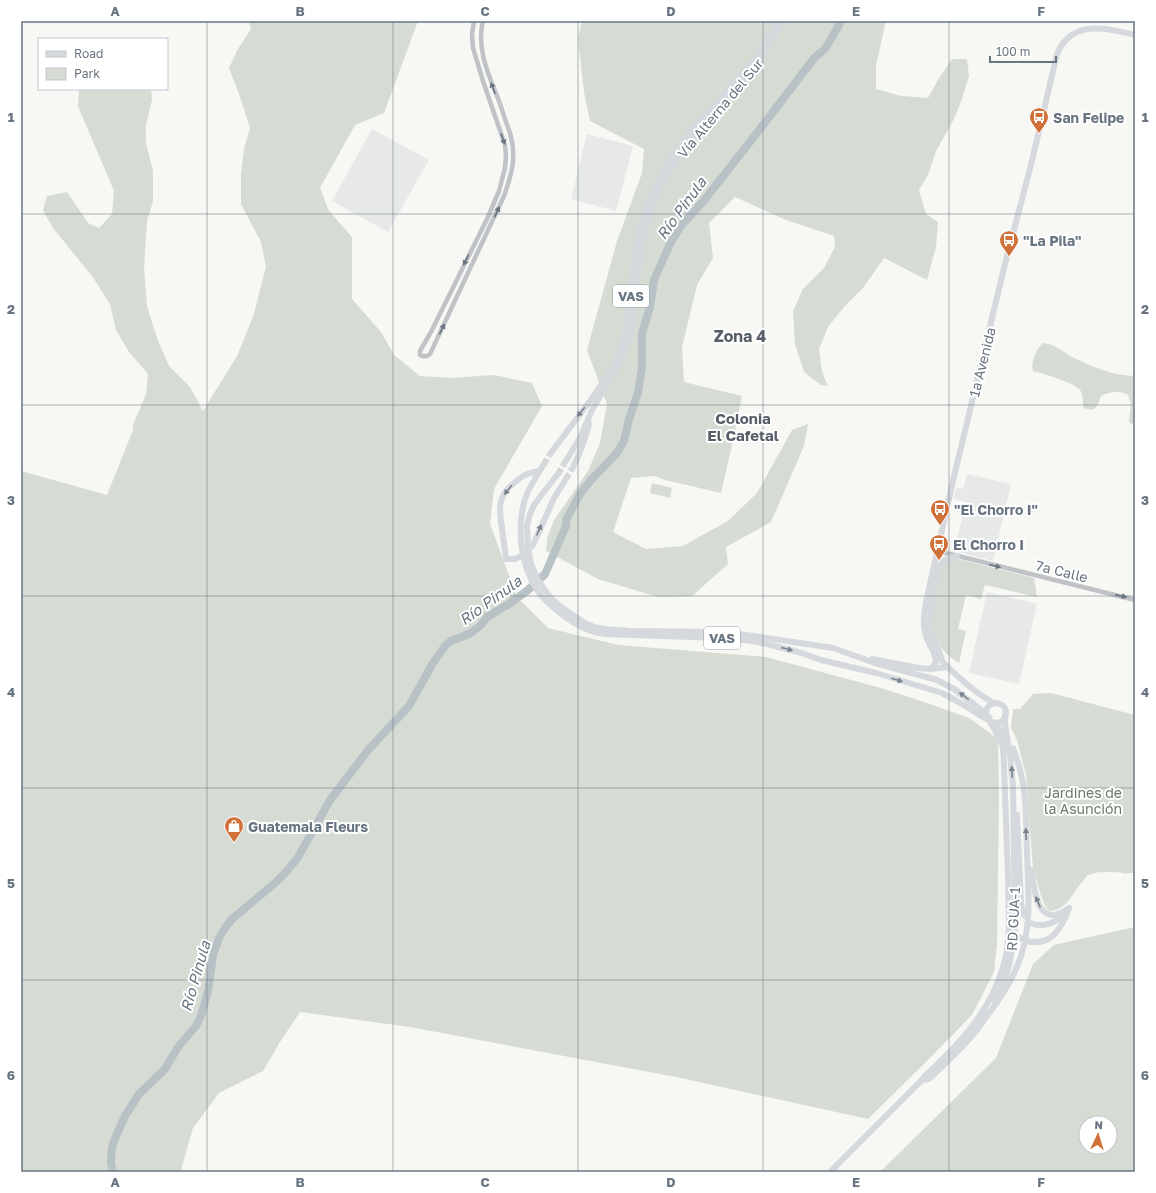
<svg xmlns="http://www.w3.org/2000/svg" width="1156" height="1193" font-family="'Golos Text',sans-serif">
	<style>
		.built { fill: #e7e9e8 }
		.green { fill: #d6dbd4; fill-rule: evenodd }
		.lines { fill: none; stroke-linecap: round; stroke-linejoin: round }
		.river { stroke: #b8c1c6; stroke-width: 8 }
		.primary-tunnel { stroke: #d4d6d8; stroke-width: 6; stroke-dasharray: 6 3; stroke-linecap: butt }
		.trunk-tunnel { stroke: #d4d6d8; stroke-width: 6; stroke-dasharray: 6 3; stroke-linecap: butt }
		.tertiary { stroke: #bfc2c6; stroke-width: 4.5 }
		.primary { stroke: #d5d8dc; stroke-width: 6 }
		.trunk { stroke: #d5d8dc; stroke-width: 6 }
		.oneway { fill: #697482 }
		.oneway2 { fill: #798390 }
		.grid { fill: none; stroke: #697482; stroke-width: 1; stroke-opacity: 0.55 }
		.labels { text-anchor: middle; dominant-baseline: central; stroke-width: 4; stroke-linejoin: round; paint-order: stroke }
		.shield { fill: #fff; stroke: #969ea8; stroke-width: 1 }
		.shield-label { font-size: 13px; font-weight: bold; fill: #697482 }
		.street-label { font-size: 14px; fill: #697482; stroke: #fff }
		.poi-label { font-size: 14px; font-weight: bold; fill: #697482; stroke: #fff; text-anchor: start }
		.park-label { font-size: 14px; fill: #697a67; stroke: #fff }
		.water-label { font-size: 15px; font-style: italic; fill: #65747f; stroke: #fff }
		.neighbourhood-label { font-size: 15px; font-weight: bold; fill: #565e68; stroke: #fff }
		.quarter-label { font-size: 16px; font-weight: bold; fill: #565e68; stroke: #fff }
		.neatline { fill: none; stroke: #697482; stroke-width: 1.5 }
		.grid-label { font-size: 13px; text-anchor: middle; font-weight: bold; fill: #697482 }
	</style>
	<rect width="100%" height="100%" fill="#f7f7f4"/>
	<!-- built -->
	<g class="built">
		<polygon points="372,129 429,160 388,232 332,201"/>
		<polygon points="587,134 633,146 616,211 571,199"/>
		<polygon points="967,474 1011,484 993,561 954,551 966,502 954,499 956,488 963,489"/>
		<polygon points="987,592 1037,604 1019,684 969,673"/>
	</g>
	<!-- green -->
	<g class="green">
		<polygon points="249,21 418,21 384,113 355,125 320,188 329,211 352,237 352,299 381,332 394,355 420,376 450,378 494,375 532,383 542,406 494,489 490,524 517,597 548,628 618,645 766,657 881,688 927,703 969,718 998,739 999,797 997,944 994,972 972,1015 929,1059 868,1119 676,1077 410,1027 300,1012 280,1042 263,1071 219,1093 193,1128 182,1166 181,1172 21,1172 21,471 107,495 133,430 133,425 146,394 148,374 129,352 116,330 110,304 92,276 53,228 43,210 47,196 67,192 88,223 99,228 112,214 114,191 78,106 79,89 151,89 152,100 146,125 146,143 153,171 153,201 147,221 144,267 147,306 158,341 169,366 190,387 203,411 237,356 253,317 266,267 261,242 241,204 241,174 244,149 250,128 239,94 229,68 238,49 251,29"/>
		<polygon points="582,21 886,21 876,65 876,89 901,96 928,98 939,78 952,59 967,59 969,76 962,99 953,121 936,151 928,175 919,190 926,214 938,222 936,247 927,280 884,258 863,288 844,307 828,327 819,349 822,372 828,386 821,385 804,372 795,344 793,311 803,289 824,268 835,247 834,236 786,220 735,197 709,223 713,258 697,285 682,347 684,382 742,396 731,450 721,493 665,480 655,476 631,478 613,532 646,549 683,546 728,521 757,493 792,430 808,424 804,446 771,522 726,547 728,564 692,596 658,597 598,579 546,551 547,538 554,520 588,471 600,443 607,404 587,350 617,241 642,173 644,149 590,121 584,92 578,38"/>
		<path d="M1043,343C1054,344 1061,350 1070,356C1090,366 1113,376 1135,376V423L1132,424L1129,422L1131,404L1128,395C1120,390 1110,392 1101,396C1097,406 1097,413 1084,408C1082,403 1084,395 1080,390C1075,383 1042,373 1033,371C1030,363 1036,349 1043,343Z"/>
		<polygon points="652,483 672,488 670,498 650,493"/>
		<path d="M958,559L1034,578L1037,597L985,585L981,599L966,595L958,629L966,631L959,663C919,639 933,602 942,565L949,560Z"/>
		<path d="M1051,693L1135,715V873H1127L1126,874L1123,873C1114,872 1097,871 1088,875C1088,875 1084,879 1084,880C1073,891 1068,910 1050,911L1046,908L1041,896L1033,868L1026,775L1017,740L1011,728L1013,709H1020L1033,694Z"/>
		<path d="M1135,927V1172H880L996,1058L1033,964L1054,945ZM1086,1123H1110V1147H1086Z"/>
	</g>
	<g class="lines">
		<!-- river -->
		<polyline class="river" points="113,1172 111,1163 112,1147 116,1136 125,1116 139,1094 165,1069 178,1047 196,1026 201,1016 208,991 213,955 219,938 225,928 232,919 275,883 286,872 297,859 330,800 369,749 409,706 433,663 445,646 451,641 471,633 481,625 487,617 509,604 528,590 545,574 566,526 566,520 580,494 591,480 617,453 624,441 629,419 638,393 642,367 642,333 650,307 654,280 670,244 681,226 706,198 760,129 815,57 825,49 839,25 840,21"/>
		<!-- primary-tunnel -->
		<polyline class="primary-tunnel" points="1011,931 1016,936 1027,941"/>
		<!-- trunk-tunnel -->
		<g class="trunk-tunnel">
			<polyline points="544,464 550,454"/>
			<polyline points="558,474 564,464"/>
			<polyline points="566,479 572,469"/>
			<polyline points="980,709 1000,728"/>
		</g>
		<!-- tertiary -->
		<g class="tertiary">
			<path d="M474,21L472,34L473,48L483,81L505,145L506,157L505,168L499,191L488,217L431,332L420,351V355C424,357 427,357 430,354L504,196C512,173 517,157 510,133C506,123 503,112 499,101C489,76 476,49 483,21"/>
			<polyline points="938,551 1135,600"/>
		</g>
		<!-- primary -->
		<g class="primary">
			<path d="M942,661C940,649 932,640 930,629C929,617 935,574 941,564C944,559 951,557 957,556"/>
			<path d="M994,703C982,697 972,689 962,680C946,666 930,653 925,632C922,622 925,612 926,602L952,485L1004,268L1031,165L1057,54C1072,19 1106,28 1135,35"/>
			<circle cx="996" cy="713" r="10"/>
			<polyline points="997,723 1003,740 1008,875"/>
			<polyline points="1017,815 1021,904 1024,915"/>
			<path d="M1030,923C1044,929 1058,922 1066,911"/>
			<path d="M1027,941C1051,947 1062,928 1069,908"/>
			<path d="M995,1001C1008,979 1012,954 1015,929L1013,786L1010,754L1005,725V716"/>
			<path d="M922,1080L929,1079C950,1059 974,1038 989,1012"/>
			<path d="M830,1172L922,1080L925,1076C963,1041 998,1003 1007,950"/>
		</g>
		<!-- trunk -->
		<g class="trunk">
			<polyline points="550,454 593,397 612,368 620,351 625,335 629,310 636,246 644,214 656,184 672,155 687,136 758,56 778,21"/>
			<path d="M544,464C537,475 529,487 525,499C516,529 521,565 537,590C544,601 554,608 564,616C576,625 588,632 604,634L721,638L753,641L771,645L802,653L821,660L876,673L942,693L964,705L981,716L989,720L1001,741L1004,752"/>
			<polyline points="564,464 580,438 593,408 616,370 628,343 632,325 641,247 649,215 660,186 670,170 691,139 762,58 783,21"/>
			<path d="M572,469C580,454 585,440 589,424"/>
			<path d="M540,471C527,473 523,475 513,484C497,497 499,510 502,528C503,539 505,549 506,559H515L523,555L533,545L554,498L566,479"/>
			<polyline points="558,474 543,493 534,505 530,514 527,525 528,549 531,564 538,580 544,589 551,598 561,607 583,622 594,627 605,629 631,631 721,632 754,636 833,648 875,663 937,680 954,689 980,709"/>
			<polyline points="872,659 919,668 930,669 948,667"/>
			<polyline points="930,669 934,666 936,661 933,650"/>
			<path d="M1031,870C1035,891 1037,931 1069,908"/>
			<polyline points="1007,950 1009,928 1008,875"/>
			<path d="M986,1017C1000,999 1014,978 1021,956C1032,923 1028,887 1027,853C1026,827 1027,799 1021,774C1019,765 1016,756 1013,748"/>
		</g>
	</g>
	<!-- one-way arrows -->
	<defs><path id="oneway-solid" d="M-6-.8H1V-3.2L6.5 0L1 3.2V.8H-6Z"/></defs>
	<g class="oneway">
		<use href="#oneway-solid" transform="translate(493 88) rotate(-111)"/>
		<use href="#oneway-solid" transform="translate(503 139) rotate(70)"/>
		<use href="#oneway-solid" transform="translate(497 212) rotate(-65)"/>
		<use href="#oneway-solid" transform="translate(466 260) rotate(116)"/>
		<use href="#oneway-solid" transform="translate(442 329) rotate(-64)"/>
		<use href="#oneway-solid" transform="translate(995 566) rotate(14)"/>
		<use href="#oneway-solid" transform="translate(1121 596) rotate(13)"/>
	</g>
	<g class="oneway2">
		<use href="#oneway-solid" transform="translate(581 412) rotate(129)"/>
		<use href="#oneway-solid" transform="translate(508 490) rotate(129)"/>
		<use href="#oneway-solid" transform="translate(539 530) rotate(-67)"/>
		<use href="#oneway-solid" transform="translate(787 649) rotate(15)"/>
		<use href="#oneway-solid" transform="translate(897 680) rotate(17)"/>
		<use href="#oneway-solid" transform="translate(964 696) rotate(-142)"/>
		<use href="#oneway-solid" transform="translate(1012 772) rotate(-94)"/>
		<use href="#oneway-solid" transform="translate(1026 834) rotate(-92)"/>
		<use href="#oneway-solid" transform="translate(1038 902) rotate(-113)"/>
	</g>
	<!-- grid -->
	<path class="grid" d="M207,21V1172M393,21V1172M578,21V1172M763,21V1172M949,21V1172M21,214H1135M21,405H1135M21,596H1135M21,788H1135M21,980H1135"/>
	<!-- icons -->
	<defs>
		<symbol id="bus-pin" viewBox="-11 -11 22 30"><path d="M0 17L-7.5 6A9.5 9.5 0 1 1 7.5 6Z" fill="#d1713a" stroke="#fff"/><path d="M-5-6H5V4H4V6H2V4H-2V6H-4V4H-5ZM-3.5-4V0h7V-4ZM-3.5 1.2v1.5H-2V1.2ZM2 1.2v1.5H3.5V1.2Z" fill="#fff"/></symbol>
		<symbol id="shop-pin" viewBox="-11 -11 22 30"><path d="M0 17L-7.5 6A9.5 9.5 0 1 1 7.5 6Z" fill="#d1713a" stroke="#fff"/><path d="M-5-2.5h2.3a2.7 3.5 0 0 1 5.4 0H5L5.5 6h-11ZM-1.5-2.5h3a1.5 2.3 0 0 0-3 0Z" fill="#fff"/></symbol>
	</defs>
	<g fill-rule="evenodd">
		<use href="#bus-pin" x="1028" y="106" width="22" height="30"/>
		<use href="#bus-pin" x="998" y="229" width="22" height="30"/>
		<use href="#bus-pin" x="929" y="498" width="22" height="30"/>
		<use href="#bus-pin" x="928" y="533" width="22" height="30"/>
		<use href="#shop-pin" x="223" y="815" width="22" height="30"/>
	</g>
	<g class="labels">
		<!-- shield labels -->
		<g class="shield">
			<rect x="613" y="285" width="36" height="22" rx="3"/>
			<rect x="704" y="627" width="36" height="22" rx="3"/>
		</g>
		<g class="shield-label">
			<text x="631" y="296">VAS</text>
			<text x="722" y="638">VAS</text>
		</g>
		<!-- street labels -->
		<g class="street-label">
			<text transform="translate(720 108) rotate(-50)">Vía Alterna del Sur</text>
			<text transform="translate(982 362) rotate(-76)">1a Avenida</text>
			<text transform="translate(1062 571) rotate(14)">7a Calle</text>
			<text transform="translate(1013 919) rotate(-87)">RD GUA-1</text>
		</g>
		<!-- poi labels -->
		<g class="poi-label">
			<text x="1053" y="117">San Felipe</text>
			<text x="1023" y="240">"La Pila"</text>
			<text x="954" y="509">"El Chorro I"</text>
			<text x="953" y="544">El Chorro I</text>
			<text x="248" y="826">Guatemala Fleurs</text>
		</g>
		<!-- park labels -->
		<g class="park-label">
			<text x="1083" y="792">Jardines de<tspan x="1083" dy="16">la Asunción</tspan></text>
		</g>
		<!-- water labels -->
		<g class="water-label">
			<text transform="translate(681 208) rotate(-54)">Río Pinula</text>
			<text transform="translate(490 600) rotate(-36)">Río Pinula</text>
			<text transform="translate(195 976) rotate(-74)">Río Pinula</text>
		</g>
		<!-- neighbourhood labels -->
		<g class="neighbourhood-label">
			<text x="743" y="418">Colonia<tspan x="743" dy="17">El Cafetal</tspan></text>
		</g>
		<!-- quarter labels -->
		<g class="quarter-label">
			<text x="740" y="336">Zona 4</text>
		</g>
	</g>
	<!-- border -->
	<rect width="1156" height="1193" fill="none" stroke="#ffffff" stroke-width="44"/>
	<!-- legend -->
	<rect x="38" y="38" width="130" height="52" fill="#ffffff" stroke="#c3c7cd"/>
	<rect x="46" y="51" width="20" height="6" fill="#d5d8dc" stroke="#c3c7cd"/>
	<text x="74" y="58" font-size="12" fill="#697482">Road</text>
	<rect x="46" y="68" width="20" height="12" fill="#d6dbd4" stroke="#c3c7cd"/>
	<text x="74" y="78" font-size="12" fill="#697482">Park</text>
	<!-- north arrow -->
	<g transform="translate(1098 1135) rotate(4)"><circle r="19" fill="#ffffff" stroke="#c3c7cd"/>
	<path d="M0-3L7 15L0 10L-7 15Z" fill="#d1713a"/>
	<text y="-6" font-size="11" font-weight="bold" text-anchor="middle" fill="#697482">N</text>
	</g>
	<!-- scale -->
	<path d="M990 56v6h66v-6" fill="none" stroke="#697482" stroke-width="2"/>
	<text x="996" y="56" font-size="12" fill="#697482" stroke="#ffffff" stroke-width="3" paint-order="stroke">100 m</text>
	<rect x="22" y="22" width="1112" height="1149" class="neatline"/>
	<g class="grid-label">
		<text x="115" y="16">A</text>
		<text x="300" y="16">B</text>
		<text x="485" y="16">C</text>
		<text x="671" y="16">D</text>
		<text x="856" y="16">E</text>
		<text x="1041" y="16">F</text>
		<text x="11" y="122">1</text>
		<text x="1145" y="122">1</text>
		<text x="11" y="314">2</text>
		<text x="1145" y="314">2</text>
		<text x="11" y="505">3</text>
		<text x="1145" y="505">3</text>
		<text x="11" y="697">4</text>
		<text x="1145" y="697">4</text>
		<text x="11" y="888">5</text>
		<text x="1145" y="888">5</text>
		<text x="11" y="1080">6</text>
		<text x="1145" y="1080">6</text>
		<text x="115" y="1187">A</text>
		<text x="300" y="1187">B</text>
		<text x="485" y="1187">C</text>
		<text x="671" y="1187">D</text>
		<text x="856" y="1187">E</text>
		<text x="1041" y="1187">F</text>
	</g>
</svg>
